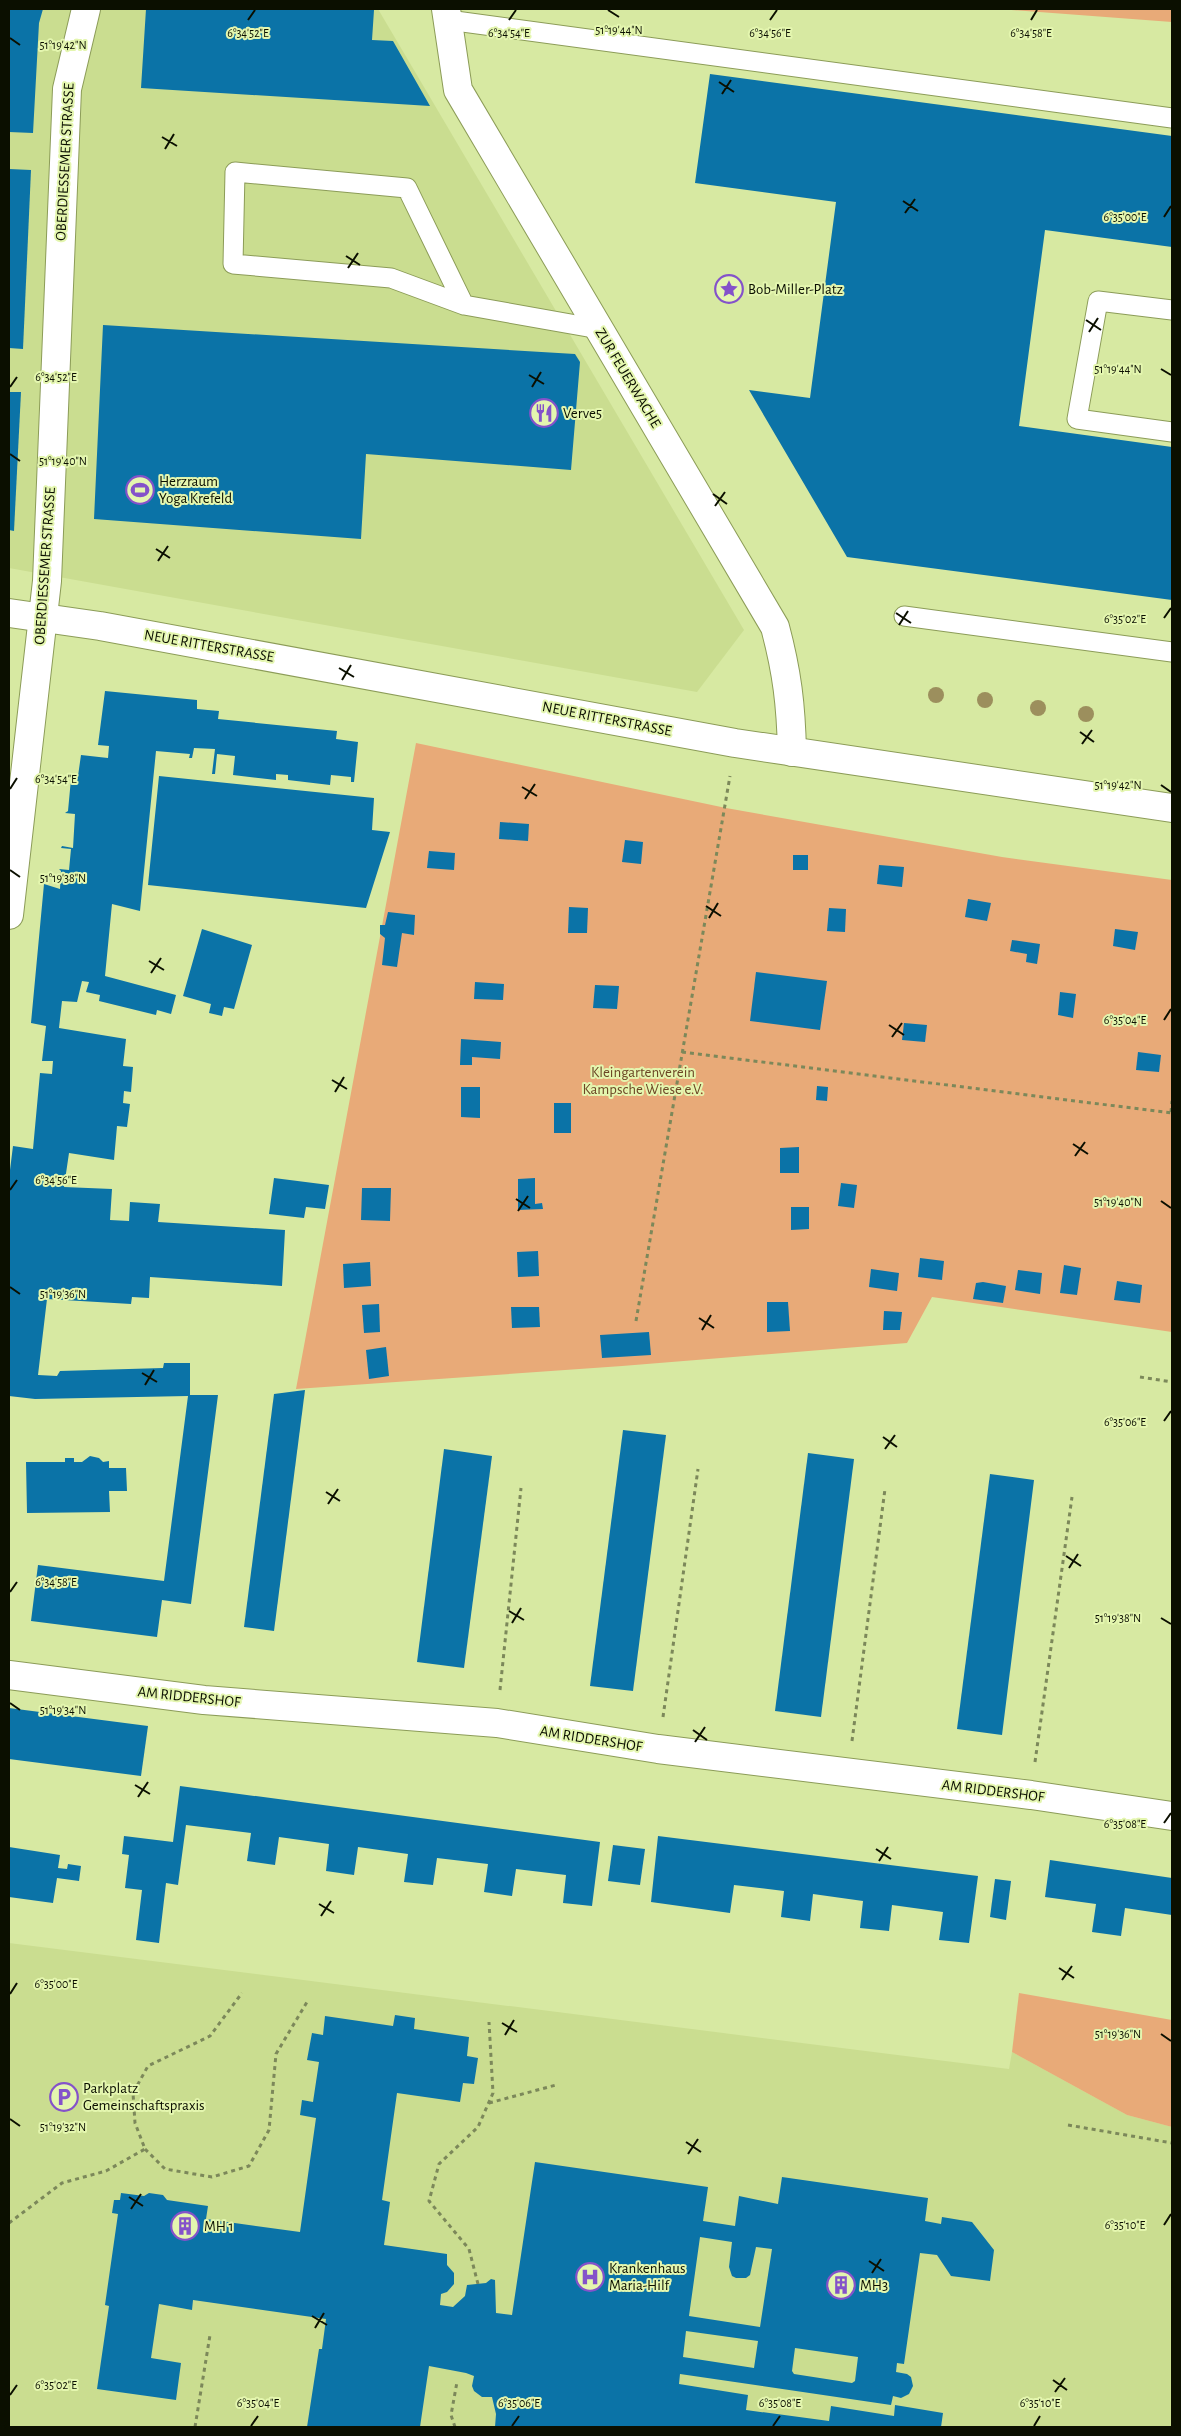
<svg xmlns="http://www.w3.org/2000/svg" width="1181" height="2436" font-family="'Alegreya Sans',sans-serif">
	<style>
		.built { fill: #cadd90 }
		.green { fill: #e8aa78 }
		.building { fill: #0b73a7; fill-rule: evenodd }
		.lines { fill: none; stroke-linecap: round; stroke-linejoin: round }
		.service-casing { stroke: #8c9c58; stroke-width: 21 }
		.minor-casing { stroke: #8c9c58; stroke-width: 30 }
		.secondary-casing { stroke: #8c9c58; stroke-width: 30 }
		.path { stroke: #7c885a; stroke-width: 3; stroke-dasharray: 4 4; stroke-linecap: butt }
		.service { stroke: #fff; stroke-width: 19 }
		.minor { stroke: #fff; stroke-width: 28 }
		.secondary { stroke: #fff; stroke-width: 28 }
		.tree { fill: #9c8f5d }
		.ticks { fill: none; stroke: #0b0f00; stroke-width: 2 }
		.labels { text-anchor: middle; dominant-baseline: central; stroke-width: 4; stroke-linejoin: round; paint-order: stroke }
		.street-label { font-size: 15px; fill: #0b0f00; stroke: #e4f6af }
		.poi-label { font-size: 15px; fill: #0b0f00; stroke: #e4f6af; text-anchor: start }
		.park-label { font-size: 15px; fill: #6c4625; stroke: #e4f6af }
		.ticks-label { font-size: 12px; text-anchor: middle; fill: #0b0f00; stroke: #e4f6af; stroke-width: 4; stroke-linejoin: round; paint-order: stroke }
	</style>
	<rect width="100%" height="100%" fill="#d7e9a2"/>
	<!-- built -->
	<g class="built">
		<polygon points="9,9 378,9 744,630 697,692 9,568"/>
		<polygon points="9,1943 1009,2069 1012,2052 1127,2115 1172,2127 1172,2427 9,2427"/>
	</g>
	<!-- green -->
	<g class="green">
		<polygon points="998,9 1172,9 1172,22"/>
		<polygon points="416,743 726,808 1002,857 1172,880 1172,1332 932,1297 907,1343 622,1366 296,1389"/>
		<polygon points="1019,1993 1172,2020 1172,2127 1127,2115 1012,2052"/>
	</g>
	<!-- building -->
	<g class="building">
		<polygon points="9,9 43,9 39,23 33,133 9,132"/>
		<polygon points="146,9 374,10 372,40 393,41 430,106 141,88"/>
		<polygon points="710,74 1172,136 1172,247 1045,230 1019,426 1172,447 1172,600 847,557 749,390 810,398 836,202 695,183"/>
		<polygon points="9,169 31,170 23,349 9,348"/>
		<polygon points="103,325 575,354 580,362 571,470 366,454 361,539 94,519"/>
		<polygon points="9,392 21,392 14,531 9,530"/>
		<polygon points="105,691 197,700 197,709 219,711 218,719 337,731 336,739 358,742 354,782 351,782 351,777 331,775 330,785 288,780 288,775 276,774 276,780 233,775 235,756 217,754 215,774 212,774 215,749 194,748 192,758 189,758 190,754 156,751 140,911 112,904 105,976 176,995 171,1014 157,1010 156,1015 99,1001 100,995 86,992 89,982 82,981 77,1002 62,1001 59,1028 126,1039 123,1066 133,1067 131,1092 124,1091 123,1103 130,1104 127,1127 117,1126 114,1160 69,1153 64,1187 112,1189 110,1220 129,1221 130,1202 160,1204 158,1222 285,1230 282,1286 150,1277 149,1298 132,1297 131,1304 47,1299 38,1375 57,1376 60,1371 163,1368 164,1363 190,1363 190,1395 218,1395 191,1604 162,1600 157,1637 31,1621 38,1565 164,1581 188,1396 35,1399 9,1396 9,1178 13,1146 33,1149 40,1073 52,1074 53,1061 42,1061 46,1026 31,1023 44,884 60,889 61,871 59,869 69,870 71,849 61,848 62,846 73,848 75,814 65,813 68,811 71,779 68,779 68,775 78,776 81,755 108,758 109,746 98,745"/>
		<polygon points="159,776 374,798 372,830 390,832 366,908 148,885"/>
		<polygon points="500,822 529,824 528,841 499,839"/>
		<polygon points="625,840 643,842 641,864 622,862"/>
		<polygon points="429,851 455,853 454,870 427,868"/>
		<rect x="793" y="855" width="15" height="15"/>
		<polygon points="879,865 904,867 902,887 877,884"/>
		<polygon points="968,899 991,903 987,921 965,917"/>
		<polygon points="569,907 588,908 587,933 568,933"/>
		<polygon points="829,908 846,909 845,932 827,931"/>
		<polygon points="388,912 415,915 414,935 402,933 397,967 382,965 385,938 380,934 380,925 385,925"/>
		<polygon points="202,929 252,945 234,1009 224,1007 222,1016 209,1013 211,1004 183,996"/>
		<polygon points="1115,929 1138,932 1135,950 1113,946"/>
		<polygon points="1012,940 1040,944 1037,964 1026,962 1027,954 1010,951"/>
		<polygon points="756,972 827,981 820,1030 750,1021"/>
		<polygon points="475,982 504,984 503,1000 474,999"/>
		<polygon points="595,985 619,986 617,1009 593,1008"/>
		<polygon points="1060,992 1076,994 1073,1018 1058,1015"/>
		<polygon points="904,1023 927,1025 925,1042 902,1040"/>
		<polygon points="461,1039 501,1042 500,1059 472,1057 472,1065 460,1065"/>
		<polygon points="1138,1052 1161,1055 1159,1072 1136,1070"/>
		<polygon points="817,1086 828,1087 827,1101 816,1100"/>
		<polygon points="461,1087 480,1087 480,1118 461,1117"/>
		<rect x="554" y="1103" width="17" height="30"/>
		<polygon points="799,1147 799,1173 780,1173 780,1148"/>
		<polygon points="274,1178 329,1185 325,1209 306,1207 304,1218 269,1214"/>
		<polygon points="535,1178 535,1204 542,1203 543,1209 518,1210 518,1179"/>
		<polygon points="841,1183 857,1185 854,1208 838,1206"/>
		<polygon points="362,1188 391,1188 390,1221 361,1220"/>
		<polygon points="791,1207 809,1207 809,1229 791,1230"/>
		<polygon points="538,1251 539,1276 518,1277 517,1252"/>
		<polygon points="920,1258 944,1261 942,1280 918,1277"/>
		<polygon points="370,1262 371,1286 344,1288 343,1264"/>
		<polygon points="1064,1265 1081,1268 1077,1295 1060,1293"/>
		<polygon points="871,1269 899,1273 897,1291 869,1287"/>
		<polygon points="1018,1270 1042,1273 1040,1294 1015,1290"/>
		<polygon points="1117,1281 1142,1285 1140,1303 1114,1300"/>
		<polygon points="983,1282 1006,1286 1003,1303 973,1299 976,1283"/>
		<polygon points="767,1302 788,1302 790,1331 767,1332"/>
		<polygon points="379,1304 380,1332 364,1333 362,1305"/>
		<polygon points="511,1307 539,1307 540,1327 512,1328"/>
		<polygon points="884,1311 902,1312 900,1330 883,1330"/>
		<polygon points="649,1332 651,1355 602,1358 600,1335"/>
		<polygon points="386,1347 389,1376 369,1379 366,1350"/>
		<polygon points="305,1390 274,1631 244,1627 274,1394"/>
		<polygon points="623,1430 666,1435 633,1691 590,1686"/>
		<polygon points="444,1449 492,1456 464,1668 417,1662"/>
		<polygon points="808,1453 854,1459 821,1717 775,1711"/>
		<polygon points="90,1456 99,1458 103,1462 109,1461 109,1468 126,1468 127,1491 109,1491 110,1512 27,1513 26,1462 65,1462 65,1458 74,1458 74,1462 82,1462"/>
		<polygon points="990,1474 1034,1480 1002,1735 957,1729"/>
		<polygon points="9,1708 148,1726 141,1776 9,1759"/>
		<polygon points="180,1786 600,1842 592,1906 563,1903 566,1875 516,1869 512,1896 484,1892 488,1864 437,1858 433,1885 404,1882 408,1854 358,1847 354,1875 326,1871 329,1844 279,1837 275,1865 247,1861 251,1833 186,1825 178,1885 166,1883 159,1943 136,1940 142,1890 125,1888 129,1855 122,1854 124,1836 173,1842"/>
		<polygon points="658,1836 978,1876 969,1943 939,1940 943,1912 892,1905 889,1931 860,1928 863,1901 813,1894 810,1921 781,1917 784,1891 734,1885 730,1913 651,1902"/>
		<polygon points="613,1845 645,1849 640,1885 608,1881"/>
		<polygon points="9,1847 60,1855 58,1868 67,1869 68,1864 81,1866 79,1881 57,1878 53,1903 9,1897"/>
		<polygon points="1050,1860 1172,1878 1172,1915 1125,1908 1121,1936 1092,1932 1096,1904 1045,1897"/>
		<polygon points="995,1879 1011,1881 1006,1920 990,1917"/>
		<path d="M395,2015L415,2018L414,2029L469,2037L467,2056L478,2058L474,2084L463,2083L460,2102L397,2093L382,2200L390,2202L384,2245L447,2254V2265L454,2273V2284L447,2292L441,2294L440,2305L453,2307L465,2296L467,2285L486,2283L491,2279L495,2280L496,2313L512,2315L535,2162L708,2187L703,2221L735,2226L739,2196L778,2204L782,2177L928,2198L925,2221L941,2224L942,2217L972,2222L994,2250L990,2281L951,2276L937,2255L920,2253L904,2364L897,2363L896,2372L907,2374L911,2377L913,2386L909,2394L901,2398L893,2396L891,2405L680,2374L679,2384L748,2395L746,2410L829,2421L831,2406L894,2416L895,2405L943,2413L941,2427H495L496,2414L492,2397H482L474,2391L472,2386L474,2376L466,2373L429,2366L420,2427H307L319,2349H322L326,2319L193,2300L192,2310L159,2304L151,2358L181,2363L176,2400L97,2389L109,2306L105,2305L118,2214L112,2213L114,2200H120L121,2193L144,2196L149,2193L163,2195L167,2200L208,2206L206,2219L300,2232L316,2118L300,2115L302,2100L313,2102L319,2062L307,2060L312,2033L323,2035L325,2016L393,2026ZM700,2237L732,2242L729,2267L732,2276L736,2278H746L750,2275L756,2247L772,2249L760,2327L689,2316ZM686,2331L758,2341L754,2368L683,2357ZM795,2348L858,2357L855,2381L852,2383L794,2374L792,2371Z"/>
	</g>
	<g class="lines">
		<defs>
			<g id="service">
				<polyline points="448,20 1172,118"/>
				<polyline points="464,305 407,188 235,172 233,264 391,278 464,305 599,329"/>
				<polyline points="1172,310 1098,301 1077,419 1172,432"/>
				<polyline points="904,616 1172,652"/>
			</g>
			<g id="minor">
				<path d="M446,9L458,90L775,627C787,672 791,705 792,752"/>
				<polyline points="9,915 47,581 67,89 86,9"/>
				<polyline points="9,1675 204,1700 497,1723 658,1749 1031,1795 1172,1816"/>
			</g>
			<polyline id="secondary" points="9,613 100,626 735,743 1172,808"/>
		</defs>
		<!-- service casing -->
		<use href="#service" class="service-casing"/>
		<!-- minor casing -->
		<use href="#minor" class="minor-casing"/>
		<!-- secondary casing -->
		<use href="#secondary" class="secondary-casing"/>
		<!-- path -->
		<g class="path">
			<polyline points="682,1052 1172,1113"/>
			<polyline points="1171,1112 1172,1101"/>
			<polyline points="636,1321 730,776"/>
			<polyline points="1140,1377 1172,1382"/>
			<polyline points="500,1690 521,1488"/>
			<polyline points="663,1717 698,1469"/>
			<polyline points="852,1741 885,1489"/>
			<polyline points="1035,1762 1072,1497"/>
			<polyline points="489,2103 556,2085"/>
			<polyline points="1068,2125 1172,2143"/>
			<polyline points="145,2149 165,2169 212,2177 249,2166 269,2130 276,2054 307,2002"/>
			<polyline points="9,2223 62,2183 106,2171 145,2149 135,2123 133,2093 148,2066 210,2036 242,1993"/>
			<polyline points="478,2284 469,2249 429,2201 439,2164 478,2127 493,2093 489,2022"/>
			<polyline points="195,2427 210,2335"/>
			<polyline points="455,2427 451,2415 457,2382"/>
		</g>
		<!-- service -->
		<use href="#service" class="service"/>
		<!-- minor -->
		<use href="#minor" class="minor"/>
		<!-- secondary -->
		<use href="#secondary" class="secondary"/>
	</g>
	<!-- trees -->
	<g class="tree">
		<circle cx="936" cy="695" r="8"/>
		<circle cx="985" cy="700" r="8"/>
		<circle cx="1038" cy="708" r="8"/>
		<circle cx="1086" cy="714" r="8"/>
	</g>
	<!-- ticks -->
	<path class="ticks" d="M608,10L619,17M248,20L255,10M509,20L516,10M770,20L777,10M1031,20L1037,10M10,38L20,45M719,82L734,92M722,94L731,80M162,137L177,146M165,149L174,134M903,201L918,211M905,213L915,199M1164,217L1171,206M346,256L360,265M348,268L358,253M1086,320L1101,330M1089,332L1098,318M1161,369L1171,375M529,375L544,384M10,387L17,377M532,387L541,372M10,454L20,461M713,494L727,504M715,506L725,492M156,549L170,558M158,561L168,546M896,613L911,623M1164,618L1171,608M899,625L908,611M339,668L354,677M342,680L351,665M1080,732L1094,742M1082,744L1092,730M1161,785L1171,792M522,787L537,796M10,789L17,778M525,799L535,784M10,870L20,877M706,906L721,916M709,918L718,903M149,961L164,970M151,973L161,958M1164,1020L1171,1009M889,1025L904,1035M892,1037L902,1023M332,1080L347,1089M335,1092L344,1077M1073,1144L1088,1154M1075,1156L1085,1142M10,1190L17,1180M516,1199L530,1208M1161,1201L1171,1208M518,1211L528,1196M10,1287L20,1294M699,1318L714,1328M702,1330L711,1315M142,1373L157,1382M145,1385L154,1370M1164,1421L1171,1411M883,1437L897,1447M885,1449L895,1435M326,1492L340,1501M328,1504L338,1489M1066,1556L1081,1566M1069,1568L1078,1554M10,1592L17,1582M509,1611L524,1620M1161,1618L1171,1624M512,1623L521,1608M10,1703L20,1710M693,1730L707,1740M695,1742L705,1727M135,1785L150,1794M138,1797L148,1782M1164,1823L1171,1813M876,1849L891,1859M879,1861L888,1847M319,1904L334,1913M321,1916L331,1901M1059,1968L1074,1978M1062,1980L1072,1966M10,1994L17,1983M502,2023L517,2032M1161,2034L1171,2041M505,2035L514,2020M10,2119L20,2126M686,2142L701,2152M688,2154L698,2139M129,2197L143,2206M131,2209L141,2194M1164,2225L1171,2214M869,2261L884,2271M872,2273L881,2259M312,2316L327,2325M315,2328L324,2313M1053,2380L1067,2390M1055,2392L1065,2378M10,2395L17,2385M251,2426L258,2416M512,2426L519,2416M773,2426L780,2416M1034,2426L1040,2416"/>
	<!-- icons -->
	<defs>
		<symbol id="sight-ring" viewBox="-11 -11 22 22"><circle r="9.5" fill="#e4f6af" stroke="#8452ca" stroke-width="1.5"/><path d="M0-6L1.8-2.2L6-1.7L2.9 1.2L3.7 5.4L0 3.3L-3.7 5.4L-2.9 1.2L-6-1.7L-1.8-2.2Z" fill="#8452ca"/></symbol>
		<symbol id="restaurant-ring" viewBox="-11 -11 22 22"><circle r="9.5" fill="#e4f6af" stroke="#8452ca" stroke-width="1.5"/><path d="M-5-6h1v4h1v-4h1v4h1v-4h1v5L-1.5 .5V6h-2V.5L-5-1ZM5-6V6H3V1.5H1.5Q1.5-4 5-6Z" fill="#8452ca"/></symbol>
		<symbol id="stadium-ring" viewBox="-11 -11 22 22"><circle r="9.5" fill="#e4f6af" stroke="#8452ca" stroke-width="1.5"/><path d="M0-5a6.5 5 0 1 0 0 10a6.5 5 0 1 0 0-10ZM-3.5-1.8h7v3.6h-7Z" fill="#8452ca"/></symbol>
		<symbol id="parking-ring" viewBox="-11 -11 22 22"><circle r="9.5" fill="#e4f6af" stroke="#8452ca" stroke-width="1.5"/><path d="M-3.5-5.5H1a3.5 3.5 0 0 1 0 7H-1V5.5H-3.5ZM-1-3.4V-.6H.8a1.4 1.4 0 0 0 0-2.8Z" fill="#8452ca"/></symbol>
		<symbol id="building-ring" viewBox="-11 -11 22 22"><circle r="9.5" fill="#e4f6af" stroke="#8452ca" stroke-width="1.5"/><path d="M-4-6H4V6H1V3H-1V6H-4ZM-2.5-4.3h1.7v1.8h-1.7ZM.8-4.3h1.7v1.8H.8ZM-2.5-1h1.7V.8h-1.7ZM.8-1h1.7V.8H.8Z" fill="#8452ca"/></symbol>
		<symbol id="hospital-ring" viewBox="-11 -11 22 22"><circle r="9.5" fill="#e4f6af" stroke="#8452ca" stroke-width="1.5"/><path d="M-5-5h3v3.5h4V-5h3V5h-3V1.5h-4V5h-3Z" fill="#8452ca"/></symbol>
	</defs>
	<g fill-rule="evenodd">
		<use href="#sight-ring" x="713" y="273" width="32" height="32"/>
		<use href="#restaurant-ring" x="528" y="397" width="32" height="32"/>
		<use href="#stadium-ring" x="124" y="474" width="32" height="32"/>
		<use href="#parking-ring" x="48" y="2081" width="32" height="32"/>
		<use href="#building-ring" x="169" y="2210" width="32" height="32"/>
		<use href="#hospital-ring" x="574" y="2261" width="32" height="32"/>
		<use href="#building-ring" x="825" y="2269" width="32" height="32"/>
	</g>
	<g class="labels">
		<!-- street labels -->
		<g class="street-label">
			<text transform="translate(65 162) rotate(-87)">OBERDIESSEMER STRASSE</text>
			<text transform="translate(628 378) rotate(59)">ZUR FEUERWACHE</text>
			<text transform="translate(45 566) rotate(-86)">OBERDIESSEMER STRASSE</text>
			<text transform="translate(209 646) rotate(10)">NEUE RITTERSTRASSE</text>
			<text transform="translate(607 719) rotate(11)">NEUE RITTERSTRASSE</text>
			<text transform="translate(189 1697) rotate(6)">AM RIDDERSHOF</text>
			<text transform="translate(591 1739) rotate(9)">AM RIDDERSHOF</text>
			<text transform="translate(993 1791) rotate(7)">AM RIDDERSHOF</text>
		</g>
		<!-- poi labels -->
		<g class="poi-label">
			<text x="748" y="289">Bob-Miller-Platz</text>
			<text x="563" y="413">Verve5</text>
			<text x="159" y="481">Herzraum<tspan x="159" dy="17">Yoga Krefeld</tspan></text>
			<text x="83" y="2088">Parkplatz<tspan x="83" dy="17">Gemeinschaftspraxis</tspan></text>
			<text x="204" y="2226">MH 1</text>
			<text x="609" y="2268">Krankenhaus<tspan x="609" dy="17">Maria-Hilf</tspan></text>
			<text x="860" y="2285">MH3</text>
		</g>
		<!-- park labels -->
		<g class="park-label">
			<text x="643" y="1072">Kleingartenverein<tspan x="643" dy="17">Kampsche Wiese e.V.</tspan></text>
		</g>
	</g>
	<g class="ticks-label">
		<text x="619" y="34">51°19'44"N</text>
		<text x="248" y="37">6°34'52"E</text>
		<text x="509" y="37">6°34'54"E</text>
		<text x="770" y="37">6°34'56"E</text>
		<text x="1031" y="37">6°34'58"E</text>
		<text x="63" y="49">51°19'42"N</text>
		<text x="1125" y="221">6°35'00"E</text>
		<text x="1118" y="373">51°19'44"N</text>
		<text x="56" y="381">6°34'52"E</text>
		<text x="63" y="465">51°19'40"N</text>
		<text x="1125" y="623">6°35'02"E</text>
		<text x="56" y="783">6°34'54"E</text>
		<text x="1118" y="789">51°19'42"N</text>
		<text x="63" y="882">51°19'38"N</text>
		<text x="1125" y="1024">6°35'04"E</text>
		<text x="56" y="1184">6°34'56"E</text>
		<text x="1118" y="1206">51°19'40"N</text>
		<text x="63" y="1298">51°19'36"N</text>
		<text x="1125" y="1426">6°35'06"E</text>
		<text x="56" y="1586">6°34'58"E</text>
		<text x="1118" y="1622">51°19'38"N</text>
		<text x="63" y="1714">51°19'34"N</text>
		<text x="1125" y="1828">6°35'08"E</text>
		<text x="56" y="1988">6°35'00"E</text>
		<text x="1118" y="2038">51°19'36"N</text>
		<text x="63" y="2131">51°19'32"N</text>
		<text x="1125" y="2229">6°35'10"E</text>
		<text x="56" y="2389">6°35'02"E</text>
		<text x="258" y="2407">6°35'04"E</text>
		<text x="519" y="2407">6°35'06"E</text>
		<text x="780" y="2407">6°35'08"E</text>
		<text x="1040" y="2407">6°35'10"E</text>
	</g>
	<!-- border -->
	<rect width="1181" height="2436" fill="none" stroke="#0b0f00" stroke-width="20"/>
</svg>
